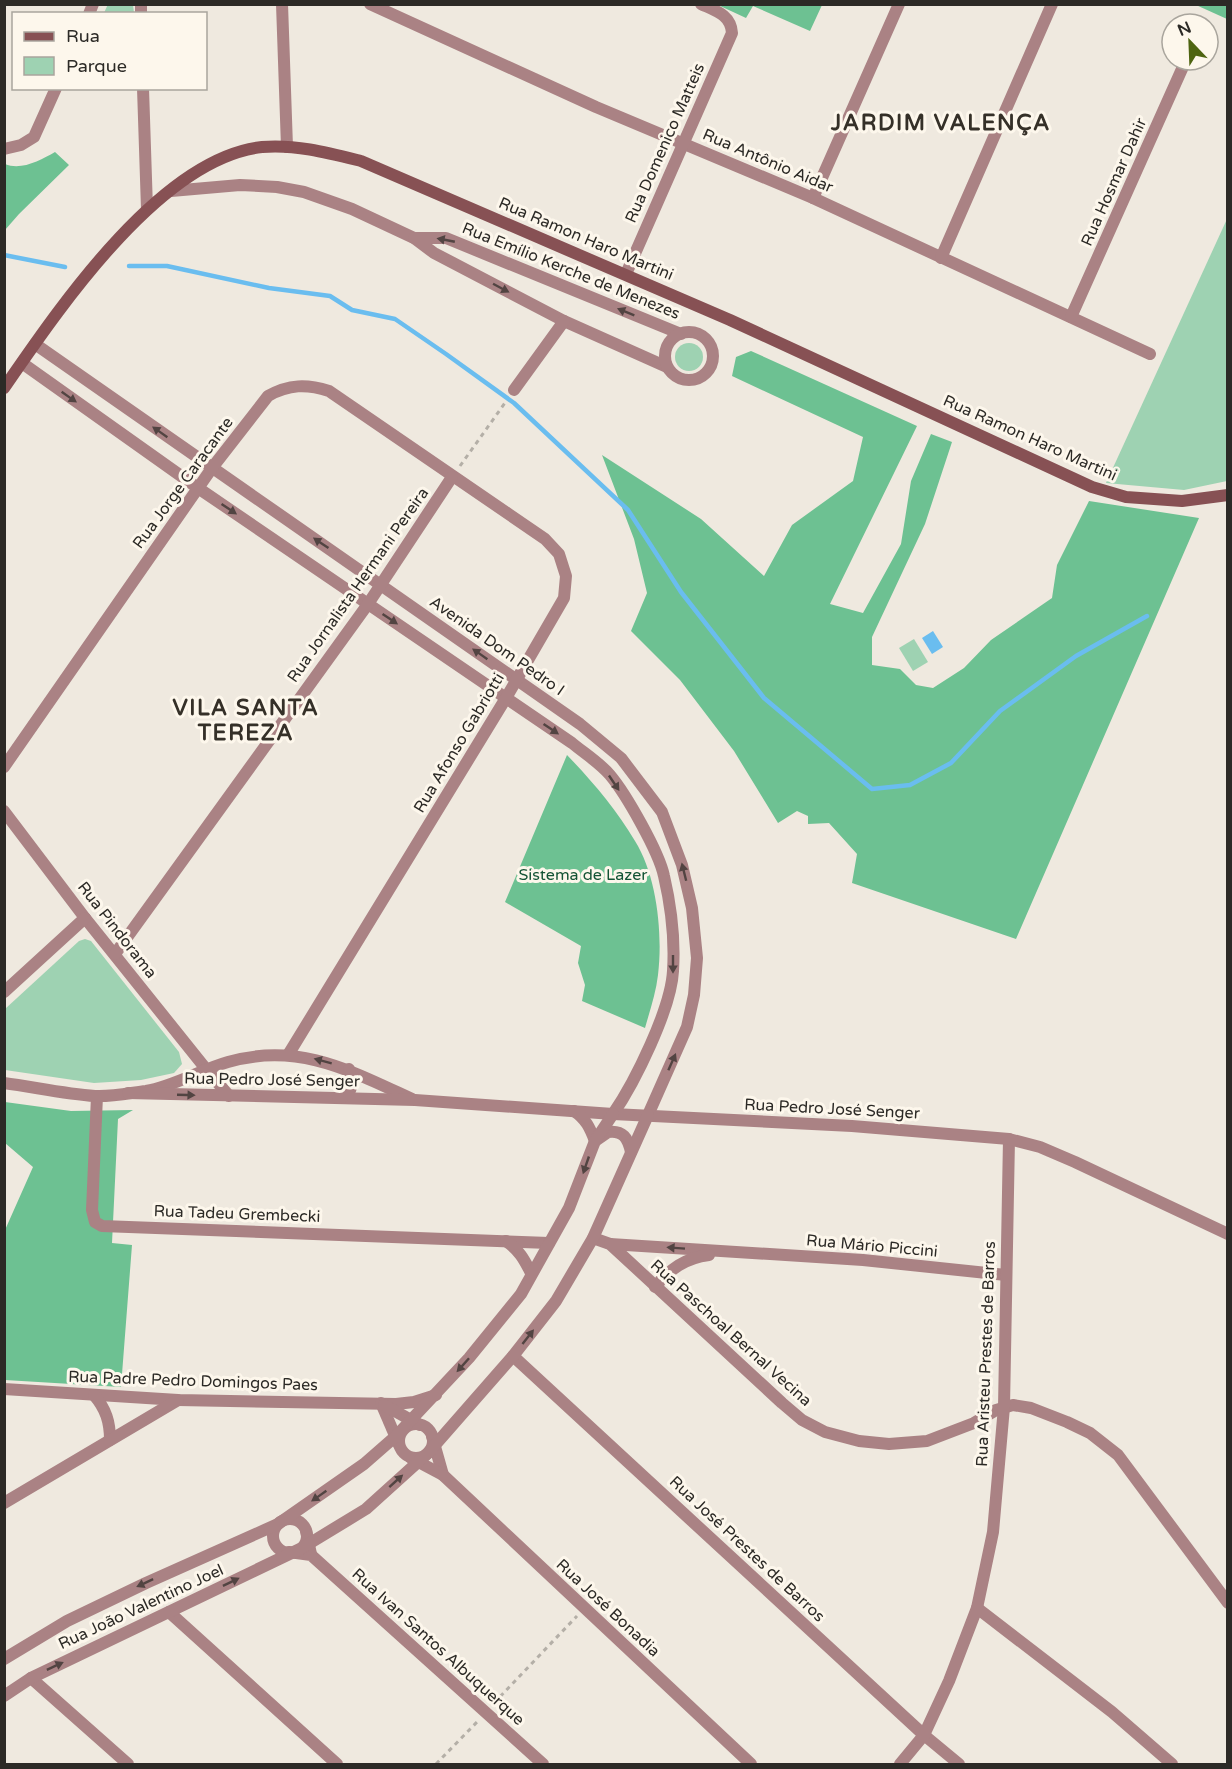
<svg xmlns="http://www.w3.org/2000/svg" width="1232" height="1769" font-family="'Varela Round',sans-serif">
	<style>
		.green { fill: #9ed2b2 }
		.forest { fill: #6dc192 }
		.water { fill: #6abdef }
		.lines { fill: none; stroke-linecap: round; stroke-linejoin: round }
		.stream { stroke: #6abdef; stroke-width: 4.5 }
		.path { stroke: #b4afa7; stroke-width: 3; stroke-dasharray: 4.5 4.5; stroke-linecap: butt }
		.minor { stroke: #aa8284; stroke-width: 12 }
		.tertiary { stroke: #aa8284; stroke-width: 12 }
		.secondary { stroke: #875154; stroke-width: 12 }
		.oneway { fill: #524442 }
		.labels { text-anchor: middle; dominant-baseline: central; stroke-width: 6; stroke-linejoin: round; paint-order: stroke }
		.street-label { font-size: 16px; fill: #2c2a26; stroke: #fdf7ec }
		.park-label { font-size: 16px; fill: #145435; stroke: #fdf7ec }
		.district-label { font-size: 22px; font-weight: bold; letter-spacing: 1.5px; fill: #353028; stroke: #fdf7ec }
	</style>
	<rect width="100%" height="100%" fill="#efe9df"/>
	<!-- green -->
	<g class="green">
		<polygon points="108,4 133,5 134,13 104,13"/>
		<polygon points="1227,219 1227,481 1184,490 1106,483"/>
		<circle cx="689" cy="357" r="14"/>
		<polygon points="914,639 928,662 913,671 899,648"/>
		<polygon points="85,939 91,941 179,1052 182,1064 174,1073 141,1080 94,1083 5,1070 5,1009 79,941"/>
	</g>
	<!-- forest -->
	<g class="forest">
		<polygon points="718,5 822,5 810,31 753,6 746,18"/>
		<polygon points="1196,5 1227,5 1227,19"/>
		<path d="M55,152L69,165L19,214L5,230V164C21,171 41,160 55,152Z"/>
		<polygon points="751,351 917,426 830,604 863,613 901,544 911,481 931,434 952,442 925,524 872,637 872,665 900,669 916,685 933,688 964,668 991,640 1052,598 1057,565 1089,501 1199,518 1016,939 852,883 857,854 829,823 808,824 808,816 797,811 778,823 734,751 680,680 631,631 647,593 634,539 602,455 701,519 764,576 792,525 853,481 863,437 732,376 736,357"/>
		<path d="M567,755C592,781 616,809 635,841C657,876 663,934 658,975C656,993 650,1010 645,1028L582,1001L585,985L578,963L581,946L505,902Z"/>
		<polygon points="5,1102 71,1111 133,1110 118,1119 112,1243 132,1245 121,1387 5,1380 5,1230 33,1167 5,1143"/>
	</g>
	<!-- water -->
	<polygon class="water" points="933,631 943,647 932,654 922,638"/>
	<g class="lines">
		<!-- stream -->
		<g class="stream">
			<polyline points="4,255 65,267"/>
			<polyline points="129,266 167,266 269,288 330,296 352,310 395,319 446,354 514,403 628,510 681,592 764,698 872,789 910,785 951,763 1000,711 1076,656 1147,616"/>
		</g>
		<!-- path -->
		<g class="path">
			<polyline points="460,466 507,400"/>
			<polyline points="494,1703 577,1616"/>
			<polyline points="436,1764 478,1721"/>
		</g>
		<!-- minor -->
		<g class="minor">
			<polyline points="141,4 141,14"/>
			<polyline points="282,4 287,147"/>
			<polyline points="370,4 596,107 813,198 1150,354"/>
			<polyline points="89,14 93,4"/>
			<polyline points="143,88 147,209"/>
			<polyline points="4,149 21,145 34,137 56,88"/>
			<polyline points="171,191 240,185 277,187 304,192 352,209 414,238 434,253 564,321 667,367"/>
			<polyline points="813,198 899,4"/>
			<polyline points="414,238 446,238 681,334"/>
			<polyline points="941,258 1052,4"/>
			<path d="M626,274L732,33C731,15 716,11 701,4"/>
			<polyline points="1071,317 1186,60"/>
			<circle cx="689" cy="356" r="24"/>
			<polyline points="35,344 580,724 621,758 662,812 682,865 692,908 697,958 694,995 687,1027 648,1115"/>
			<path d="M22,363L198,488L572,743C584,753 600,763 610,775C626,794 659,852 664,876C671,906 675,940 673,971C671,1009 635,1082 613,1114"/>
			<polyline points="514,390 564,321"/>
			<path d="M4,767L212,468L268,396C289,384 307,384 329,391L545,539L559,554L566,576L564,598L506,698L288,1055"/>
			<polyline points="4,811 85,918 206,1069"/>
			<polyline points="115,954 368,604 452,477"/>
			<polyline points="4,992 85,918"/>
			<polyline points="97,1096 92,1210 95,1222 102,1226 549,1243"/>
			<polyline points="593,1238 610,1244 782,1403 802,1420 825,1432 859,1441 889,1444 927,1441 974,1423 996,1410 1013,1405 1031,1408 1067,1422 1090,1433 1118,1455 1228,1603"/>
			<path d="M506,1241C519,1250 524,1259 531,1273"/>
			<polyline points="610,1244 863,1260 1006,1275"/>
			<path d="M655,1287C670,1269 685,1258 709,1255"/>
			<polyline points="513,1356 924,1735 959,1764"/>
			<polyline points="4,1389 178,1400 396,1404 414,1402 436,1395"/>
			<path d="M94,1395C106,1409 110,1422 110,1440"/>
			<polyline points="381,1403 399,1445"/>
			<polyline points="384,1405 420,1425"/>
			<polyline points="432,1436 443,1475"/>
			<polyline points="411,1458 443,1475 751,1764"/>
			<polyline points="4,1503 178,1400"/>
			<polyline points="306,1531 311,1554"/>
			<polyline points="289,1552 311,1555 543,1764"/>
			<polyline points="977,1608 1112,1712 1172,1764"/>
			<polyline points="169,1612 337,1764"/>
			<polyline points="31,1678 128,1764"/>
			<polyline points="900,1764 924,1735 949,1681 977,1608 993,1532 1004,1407 1009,1139"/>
		</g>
		<!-- tertiary -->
		<g class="tertiary">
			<polyline points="206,1069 229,1096"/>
			<path d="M4,1083C34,1087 65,1094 95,1096C111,1097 130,1093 146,1091C174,1086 200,1070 228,1062C298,1042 349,1070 412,1099"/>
			<polyline points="128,1093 415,1100 613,1114 852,1126 1009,1139 1040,1147 1075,1162 1228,1234"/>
			<path d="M338,1098C354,1095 353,1082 349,1069"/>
			<path d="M574,1111C586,1119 590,1128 595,1141L608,1132C623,1130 628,1138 631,1152"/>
			<circle cx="416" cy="1441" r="17"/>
			<circle cx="290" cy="1536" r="17"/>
			<polyline points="4,1659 67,1621 146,1583 278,1524 364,1464 396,1436 469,1358 521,1294 569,1208 595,1141 613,1114"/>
			<polyline points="4,1696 31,1678 302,1548 366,1509 428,1453 513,1356 556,1301 593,1238 648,1115"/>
		</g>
		<!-- secondary -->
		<path class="secondary" d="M4,388C58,310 160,158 262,147C295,144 329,153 361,161L730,320L1092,487L1126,497L1182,501L1228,495"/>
	</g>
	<!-- one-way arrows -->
	<defs><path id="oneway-solid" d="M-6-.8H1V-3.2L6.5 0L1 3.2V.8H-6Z" transform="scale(1.5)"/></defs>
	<g class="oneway">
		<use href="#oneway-solid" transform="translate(446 240) rotate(-169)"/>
		<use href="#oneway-solid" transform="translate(501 288) rotate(28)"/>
		<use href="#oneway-solid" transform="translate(626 312) rotate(-158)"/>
		<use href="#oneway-solid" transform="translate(69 397) rotate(35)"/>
		<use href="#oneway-solid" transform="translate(160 432) rotate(-145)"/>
		<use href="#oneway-solid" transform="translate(229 509) rotate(34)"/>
		<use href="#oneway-solid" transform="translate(321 543) rotate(-146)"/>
		<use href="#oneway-solid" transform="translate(390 619) rotate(34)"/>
		<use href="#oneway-solid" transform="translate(480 654) rotate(-145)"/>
		<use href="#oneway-solid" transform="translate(551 729) rotate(34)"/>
		<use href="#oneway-solid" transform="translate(614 783) rotate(56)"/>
		<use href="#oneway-solid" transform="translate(684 872) rotate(-104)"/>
		<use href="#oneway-solid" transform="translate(673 964) rotate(90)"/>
		<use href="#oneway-solid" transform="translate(323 1061) rotate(-165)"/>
		<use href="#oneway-solid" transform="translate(672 1062) rotate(-66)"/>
		<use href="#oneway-solid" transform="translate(186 1095) rotate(2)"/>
		<use href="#oneway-solid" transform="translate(586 1165) rotate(109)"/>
		<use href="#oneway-solid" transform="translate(676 1248) rotate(-176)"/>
		<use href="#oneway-solid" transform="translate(528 1337) rotate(-52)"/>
		<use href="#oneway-solid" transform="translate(463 1365) rotate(132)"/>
		<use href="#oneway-solid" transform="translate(396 1481) rotate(-42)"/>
		<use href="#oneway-solid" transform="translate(319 1496) rotate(145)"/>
		<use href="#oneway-solid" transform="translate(231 1582) rotate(-26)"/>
		<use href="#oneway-solid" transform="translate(145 1583) rotate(155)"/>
		<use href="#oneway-solid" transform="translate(55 1666) rotate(-25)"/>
	</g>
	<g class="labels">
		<!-- street labels -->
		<g class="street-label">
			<text transform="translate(665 143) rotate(-66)">Rua Domenico Matteis</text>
			<text transform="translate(768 161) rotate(23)">Rua Antônio Aidar</text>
			<text transform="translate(1114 182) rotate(-66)">Rua Hosmar Dahir</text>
			<text transform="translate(586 239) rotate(23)">Rua Ramon Haro Martini</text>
			<text transform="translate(571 271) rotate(22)">Rua Emílio Kerche de Menezes</text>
			<text transform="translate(1030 438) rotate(24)">Rua Ramon Haro Martini</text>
			<text transform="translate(183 483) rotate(-54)">Rua Jorge Caracante</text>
			<text transform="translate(358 585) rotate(-55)">Rua Jornalista Hermani Pereira</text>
			<text transform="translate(497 646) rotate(35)">Avenida Dom Pedro I</text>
			<text transform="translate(459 743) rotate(-59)">Rua Afonso Gabriotti</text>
			<text transform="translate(117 930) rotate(52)">Rua Pindorama</text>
			<text transform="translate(272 1080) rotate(1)">Rua Pedro José Senger</text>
			<text transform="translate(832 1109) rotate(3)">Rua Pedro José Senger</text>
			<text transform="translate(237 1214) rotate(2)">Rua Tadeu Grembecki</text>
			<text transform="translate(872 1246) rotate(5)">Rua Mário Piccini</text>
			<text transform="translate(731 1333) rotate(42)">Rua Paschoal Bernal Vecina</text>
			<text transform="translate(986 1354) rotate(-88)">Rua Aristeu Prestes de Barros</text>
			<text transform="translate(193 1381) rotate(2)">Rua Padre Pedro Domingos Paes</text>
			<text transform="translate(747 1549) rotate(43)">Rua José Prestes de Barros</text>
			<text transform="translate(141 1607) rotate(-25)">Rua João Valentino Joel</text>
			<text transform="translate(608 1608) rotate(43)">Rua José Bonadia</text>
			<text transform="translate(438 1647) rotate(42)">Rua Ivan Santos Albuquerque</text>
		</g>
		<!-- park labels -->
		<g class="park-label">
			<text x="583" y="875">Sistema de Lazer</text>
		</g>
		<!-- district labels -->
		<g class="district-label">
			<text x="941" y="123">JARDIM VALENÇA</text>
			<text x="246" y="708">VILA SANTA<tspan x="246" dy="25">TEREZA</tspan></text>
		</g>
	</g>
	<!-- border -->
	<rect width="1232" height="1769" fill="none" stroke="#2c2a26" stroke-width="12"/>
	<!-- legend -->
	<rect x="12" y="12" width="195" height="78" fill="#fdf7ec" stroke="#a9a59d" stroke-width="1.5"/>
	<rect x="24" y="32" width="30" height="9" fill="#875154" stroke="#a9a59d" stroke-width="1.5"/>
	<text x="66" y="42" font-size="18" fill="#2c2a26">Rua</text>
	<rect x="24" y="57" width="30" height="18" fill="#9ed2b2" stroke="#a9a59d" stroke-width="1.5"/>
	<text x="66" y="72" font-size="18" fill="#2c2a26">Parque</text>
	<!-- north arrow -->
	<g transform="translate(1190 42) rotate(337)"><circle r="28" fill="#fdf7ec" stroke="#a9a59d" stroke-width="1.5"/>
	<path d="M0-4.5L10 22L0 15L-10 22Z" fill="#4e6411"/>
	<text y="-9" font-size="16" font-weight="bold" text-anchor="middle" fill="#2c2a26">N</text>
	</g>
</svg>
